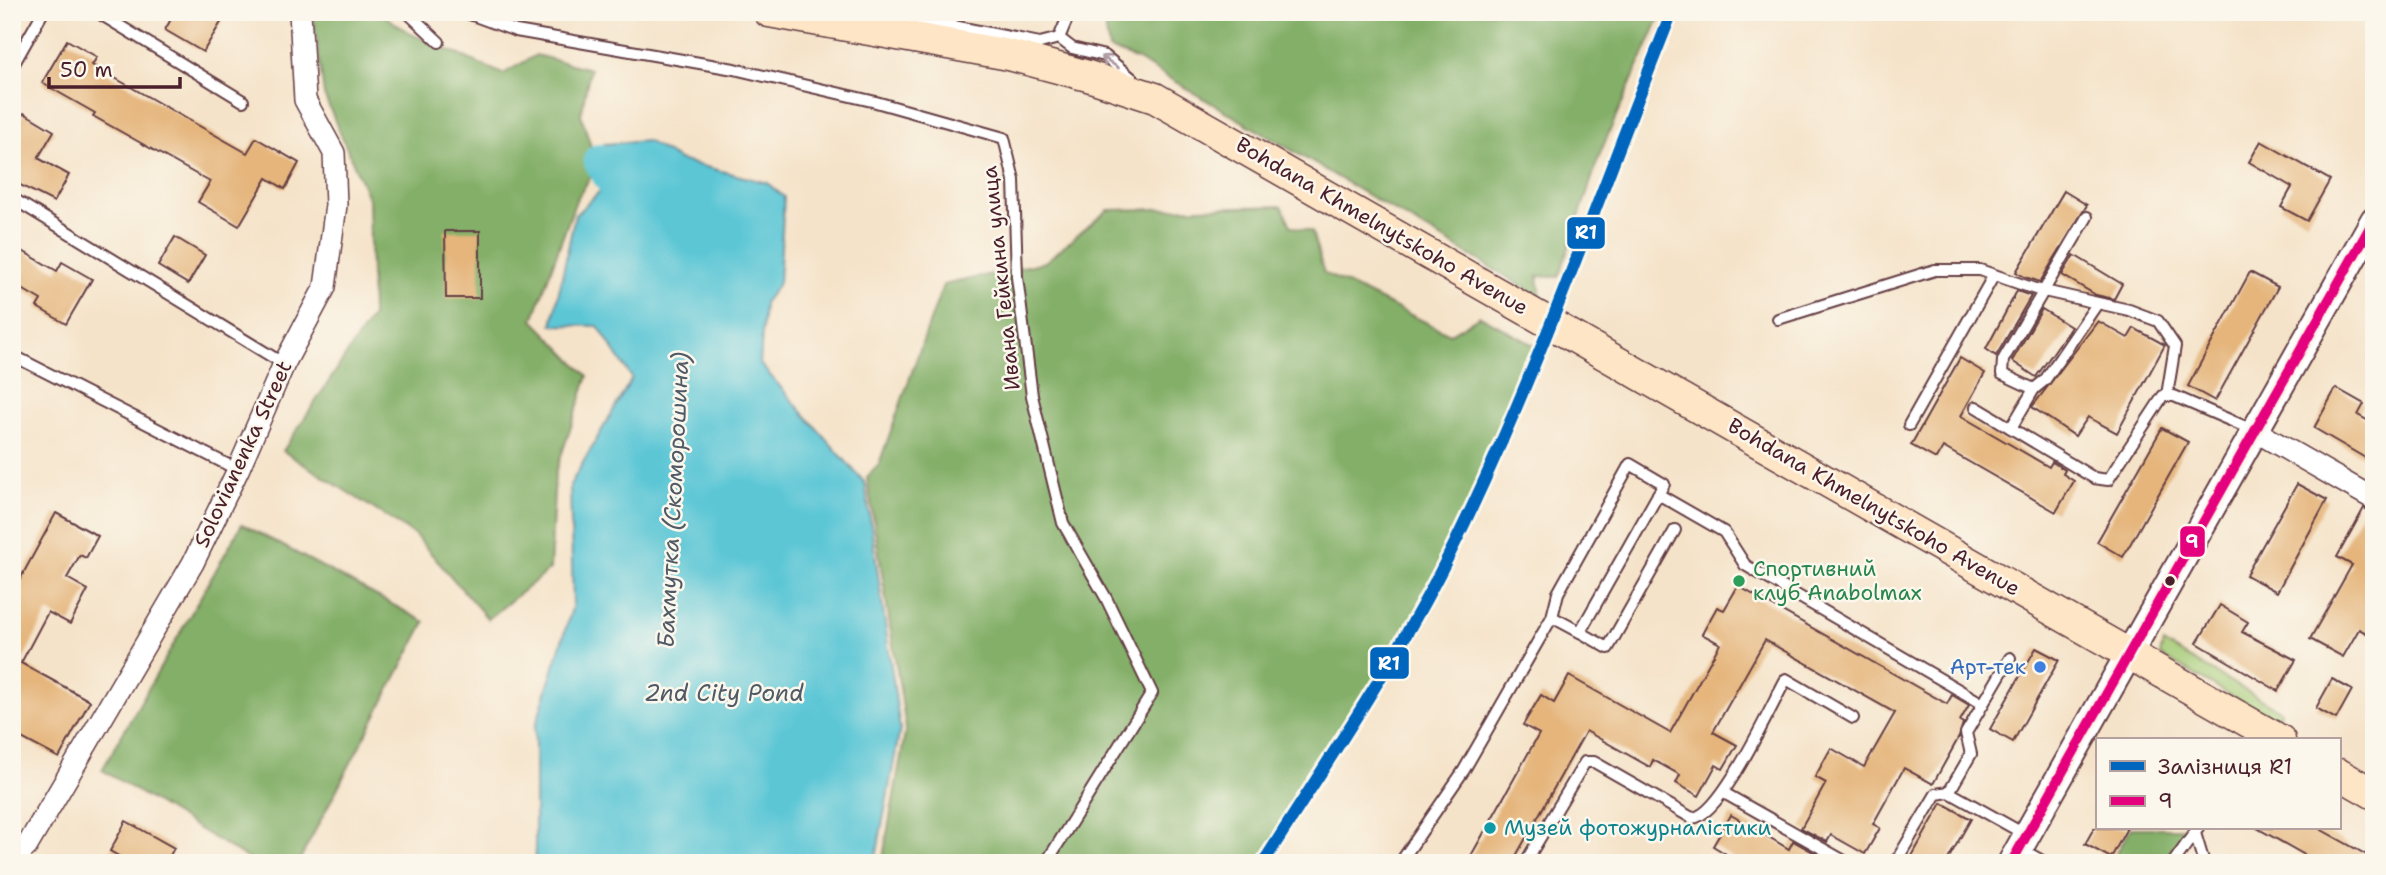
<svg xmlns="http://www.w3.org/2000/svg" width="2386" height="875" font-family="'Shantell Sans',sans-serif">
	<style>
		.green { fill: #a4cb76; stroke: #777550; stroke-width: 2 }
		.forest { fill: #83af67; stroke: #666749; stroke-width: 2 }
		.water { fill: #5bc6d5; stroke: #527280; stroke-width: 2 }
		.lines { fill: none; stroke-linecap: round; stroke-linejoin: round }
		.river { stroke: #5bc6d5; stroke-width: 32 }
		.building { fill: #e5b57b }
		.service-casing { stroke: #643c43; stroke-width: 14 }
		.minor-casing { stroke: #643c43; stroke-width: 24 }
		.tertiary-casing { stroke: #643c43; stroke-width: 30 }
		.secondary-casing { stroke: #643c43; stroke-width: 33 }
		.service { stroke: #fff; stroke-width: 10 }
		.minor { stroke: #fff; stroke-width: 21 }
		.tertiary { stroke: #fff; stroke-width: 26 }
		.secondary { stroke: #fee5c5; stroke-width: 30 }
		.bus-1-casing { stroke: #fbf7ec; stroke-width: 16 }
		.bus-1 { stroke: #e5007d; stroke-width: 10 }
		.rail-1-casing { stroke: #fbf7ec; stroke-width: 18 }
		.rail-1 { stroke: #0065bd; stroke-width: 12 }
		.oneway { stroke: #ae9aa0 }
		.leisure-dot { fill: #2e9e5b; stroke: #fbf7ec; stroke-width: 2.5 }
		.bus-dot { fill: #4a1f2b; stroke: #fbf7ec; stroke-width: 2.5 }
		.shop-dot { fill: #3f7fe0; stroke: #fbf7ec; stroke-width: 2.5 }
		.culture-dot { fill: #0f9aa8; stroke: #fbf7ec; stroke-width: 2.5 }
		.labels { text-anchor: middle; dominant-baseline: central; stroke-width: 5; stroke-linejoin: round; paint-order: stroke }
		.street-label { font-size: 21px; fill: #4a1f2b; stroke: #fbf7ec }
		.leisure-label { font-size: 21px; fill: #27864d; stroke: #fbf7ec; text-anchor: start }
		.shop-label { font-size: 21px; fill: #366cbe; stroke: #fbf7ec; text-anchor: end }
		.culture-label { font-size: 21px; fill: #0d838f; stroke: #fbf7ec; text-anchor: start }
		.water-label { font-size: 23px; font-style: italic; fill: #505966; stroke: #fbf7ec }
		.line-badge { stroke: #fbf7ec; stroke-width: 2.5 }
		.badge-label { font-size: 19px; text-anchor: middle; font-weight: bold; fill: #fff }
	</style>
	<rect width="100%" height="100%" fill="#fbf7ec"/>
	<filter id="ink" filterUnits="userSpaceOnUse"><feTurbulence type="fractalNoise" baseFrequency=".0143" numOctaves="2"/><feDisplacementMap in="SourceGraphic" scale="14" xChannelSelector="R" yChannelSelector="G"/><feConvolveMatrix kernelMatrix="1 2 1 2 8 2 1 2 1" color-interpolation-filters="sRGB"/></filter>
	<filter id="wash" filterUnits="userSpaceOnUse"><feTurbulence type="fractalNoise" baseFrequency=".00686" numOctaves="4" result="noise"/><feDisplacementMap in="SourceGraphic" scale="28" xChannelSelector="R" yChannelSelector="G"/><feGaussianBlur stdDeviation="1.57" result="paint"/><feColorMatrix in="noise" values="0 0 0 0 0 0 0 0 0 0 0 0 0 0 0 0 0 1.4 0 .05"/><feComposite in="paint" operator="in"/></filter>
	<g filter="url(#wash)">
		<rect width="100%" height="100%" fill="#f5e3c9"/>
		<!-- green -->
		<polygon class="green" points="2163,643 2281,711 2275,721 2160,655"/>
		<!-- forest -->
		<g class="forest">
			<polygon points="313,12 379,12 411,34 503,74 536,55 590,69 581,114 597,167 576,200 533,320 588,376 555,474 550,569 488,619 415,535 283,451 372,316 369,200 324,95"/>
			<polygon points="1103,12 1662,12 1601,151 1559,277 1538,276 1541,297 1138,60 1109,49"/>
			<polygon points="1282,206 1291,226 1312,232 1324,273 1450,334 1480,316 1539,348 1475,495 1401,646 1259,863 882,863 906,728 867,477 879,464 943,285 1045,262 1108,210"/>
			<polygon points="242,524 425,622 298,863 255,863 102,770"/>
			<polygon points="2131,828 2188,828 2162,863 2111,863"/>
		</g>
		<!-- water -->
		<polygon class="water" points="647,141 679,160 767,183 784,197 779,283 764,303 760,364 865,483 900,729 875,863 535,863 535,728 573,605 570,485 632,378 598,326 552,325 575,215 617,175 604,144"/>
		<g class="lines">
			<!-- river -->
			<polyline class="river" points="599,160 632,216"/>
		</g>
		<g id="blocks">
			<!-- building -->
			<g class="building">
				<polygon points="175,12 211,12 223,19 203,52 165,30"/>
				<polygon points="67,40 97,57 92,65 247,153 256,138 299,163 285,189 267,178 239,226 198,202 210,182 93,116 95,113 42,83"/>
				<polygon points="24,113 54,131 38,158 69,175 54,202 12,181 12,133"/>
				<polygon points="2261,141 2330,180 2307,221 2281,207 2292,187 2249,162"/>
				<polygon points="2064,191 2087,205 2040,282 2025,277 2016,272"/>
				<polygon points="445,231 480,231 480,298 446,298"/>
				<polygon points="175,237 205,255 188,284 158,266"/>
				<polygon points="12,245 57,271 62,262 92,279 66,324 37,307 41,300 12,283"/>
				<polygon points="2074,255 2122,284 2114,299 2096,295 2062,275"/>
				<polygon points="2250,272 2278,287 2215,401 2188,386"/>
				<polygon points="2017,291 2031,296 1996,356 1986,349"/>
				<polygon points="2042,309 2071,327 2036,377 2012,361"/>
				<polygon points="2098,321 2128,338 2134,328 2165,345 2117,433 2088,417 2075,436 2032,407"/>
				<polygon points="1960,358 1985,373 1961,416 2049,467 2052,462 2065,470 2063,474 2074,481 2056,512 1943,447 1936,459 1911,445"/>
				<polygon points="2336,388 2364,404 2358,415 2374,424 2374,463 2314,428"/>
				<polygon points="2162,428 2188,442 2123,557 2097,542"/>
				<polygon points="2297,484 2327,500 2277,592 2246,575"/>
				<polygon points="2364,508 2374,513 2374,637 2359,629 2343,657 2310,639 2352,565 2337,557"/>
				<polygon points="56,513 98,536 86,558 80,555 67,578 88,590 70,624 48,612 21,663 90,701 59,758 12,733 12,594"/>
				<polygon points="1738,586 1947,704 1952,695 1969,705 1960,721 1963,723 1959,737 1933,784 1904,768 1873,824 1880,828 1865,854 1831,835 1827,842 1801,828 1826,783 1815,777 1831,748 1864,767 1895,713 1765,640 1713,732 1737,745 1723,769 1716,765 1699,796 1676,783 1680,775 1653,760 1650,767 1586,731 1512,863 1467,863 1539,734 1523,725 1541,695 1554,703 1569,676 1670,733 1720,644 1702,634 1717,607 1724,610"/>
				<polygon points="2220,605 2248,622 2242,632 2296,660 2278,691 2197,643"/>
				<polygon points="2036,648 2059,660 2013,742 1990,729"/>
				<polygon points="2332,679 2352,690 2336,719 2316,708"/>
				<polygon points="1942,803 1971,819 1946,863 1908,863"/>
				<polygon points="1731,815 1789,849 1793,841 1820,856 1816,863 1741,863 1713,846"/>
				<polygon points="126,821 174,848 166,863 131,863 110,851"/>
				<polygon points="2094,828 2127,828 2111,858 2085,844"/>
				<polygon points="2257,828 2318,828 2374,859 2374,863 2319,863"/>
			</g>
		</g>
	</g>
	<g filter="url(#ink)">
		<use href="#blocks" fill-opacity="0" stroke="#643c43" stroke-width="2"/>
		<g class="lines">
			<defs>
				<g id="service">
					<polyline points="97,12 243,101"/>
					<polyline points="407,12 439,42"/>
					<polyline points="464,12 516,31 734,69 876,102 1004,138 1014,180 1017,277 1032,396 1063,523 1106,598 1152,693 1046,863"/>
					<polyline points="866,20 893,14 1040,43 1059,38"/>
					<polyline points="1059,38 1072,48 1105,56 1134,80"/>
					<polyline points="1059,38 1070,12"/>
					<polyline points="12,67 43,12"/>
					<polyline points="12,198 284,364"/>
					<polyline points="2087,217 2003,360 2002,374 2034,389 2045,380 2097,304"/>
					<polyline points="1778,319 1935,270 1980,270 2035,289 2129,310 2158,321 2175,346 2167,395"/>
					<polyline points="12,355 238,470"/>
					<polyline points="1976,407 2094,478 2108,480 2163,396 2174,396 2255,431"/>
					<polyline points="1909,425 1994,275"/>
					<polyline points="2011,428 2034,389"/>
					<polyline points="1658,494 1724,532 1745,565 1983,704"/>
					<polyline points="1580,632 1608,648 1675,530"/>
					<polyline points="1949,792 1971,754 1966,733 2010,658"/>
					<polyline points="1724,793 1848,863"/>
					<polyline points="2195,833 2204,863"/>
					<polyline points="2019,848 2046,863"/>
					<polyline points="1400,863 1464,770 1552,617 1558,593 1630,464 1664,484 1580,632 1552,617"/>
					<path d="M1525,863L1585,762H1594L1692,818C1721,817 1771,706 1786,679L1853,718"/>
					<polyline points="1895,863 1936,794 1949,792 2026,835"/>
					<polyline points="2173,863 2198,828"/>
				</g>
				<g id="minor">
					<polyline points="2255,431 2374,499"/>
					<polyline points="12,860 27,846 193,563 238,470 284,364 325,287 336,205 334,153 305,100 300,12"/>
				</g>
				<polyline id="tertiary" points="2011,863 2374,220"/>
				<g id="secondary">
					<polyline points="769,12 1009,55 1088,76 1155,98 2280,740"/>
					<polyline points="2339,774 2374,794"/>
				</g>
			</defs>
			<!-- service casing -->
			<use href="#service" class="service-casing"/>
			<!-- minor casing -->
			<use href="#minor" class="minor-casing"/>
			<!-- tertiary casing -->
			<use href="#tertiary" class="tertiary-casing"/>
			<!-- secondary casing -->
			<use href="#secondary" class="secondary-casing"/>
			<!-- service -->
			<use href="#service" class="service"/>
			<!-- minor -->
			<use href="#minor" class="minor"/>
			<!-- tertiary -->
			<use href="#tertiary" class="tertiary"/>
			<!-- secondary -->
			<use href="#secondary" class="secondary"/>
			<defs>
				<polyline id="bus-1" points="2011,863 2374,220"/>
			</defs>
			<!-- bus-1 casing -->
			<use href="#bus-1" class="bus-1-casing"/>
			<!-- bus-1 -->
			<use href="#bus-1" class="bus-1"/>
			<defs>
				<path id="rail-1" d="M1263,863C1330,757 1401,654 1456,541C1539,370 1601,189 1672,12"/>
			</defs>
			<!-- rail-1 casing -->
			<use href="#rail-1" class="rail-1-casing"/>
			<!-- rail-1 -->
			<use href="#rail-1" class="rail-1"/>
		</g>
		<!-- one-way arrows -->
		<defs><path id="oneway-shaft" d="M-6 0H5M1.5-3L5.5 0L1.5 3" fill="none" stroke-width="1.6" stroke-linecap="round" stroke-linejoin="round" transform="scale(1.75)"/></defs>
		<use class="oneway" href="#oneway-shaft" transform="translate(1110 62) rotate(-145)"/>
	</g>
	<!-- markers -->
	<circle class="leisure-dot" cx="1739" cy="581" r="7"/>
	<circle class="bus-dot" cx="2170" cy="581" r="6"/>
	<circle class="shop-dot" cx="2040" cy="667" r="7"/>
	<circle class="culture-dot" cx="1490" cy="828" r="7"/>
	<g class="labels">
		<!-- street labels -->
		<g class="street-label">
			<text transform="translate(1382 226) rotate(30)">Bohdana Khmelnytskoho Avenue</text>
			<text transform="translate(1001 278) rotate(-96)">Ивана Гейкина улица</text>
			<text transform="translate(243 454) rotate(-65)">Solovianenka Street</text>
			<text transform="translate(1874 507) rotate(30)">Bohdana Khmelnytskoho Avenue</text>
		</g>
		<!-- leisure labels -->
		<g class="leisure-label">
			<text x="1753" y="569">Спортивний<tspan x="1753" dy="24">клуб Anabolmax</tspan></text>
		</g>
		<!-- shop labels -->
		<g class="shop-label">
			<text x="2026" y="667">Арт-тек</text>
		</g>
		<!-- culture labels -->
		<g class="culture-label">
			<text x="1504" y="828">Музей фотожурналістики</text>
		</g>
		<!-- water labels -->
		<g class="water-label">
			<text transform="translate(673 500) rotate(-87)">Бахмутка (Скоморошина)</text>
			<text x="724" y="693">2nd City Pond</text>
		</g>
	</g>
	<g class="line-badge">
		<rect x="1566" y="216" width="40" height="34" rx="7" fill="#0065bd"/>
		<rect x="2179" y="525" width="27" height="33" rx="7" fill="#e5007d"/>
		<rect x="1369" y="646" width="41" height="34" rx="7" fill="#0065bd"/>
	</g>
	<g class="badge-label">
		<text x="1586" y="239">R1</text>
		<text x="2192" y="548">9</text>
		<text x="1389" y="670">R1</text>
	</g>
	<!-- margin -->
	<rect width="2386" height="875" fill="none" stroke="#fbf7ec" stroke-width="42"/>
	<!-- legend -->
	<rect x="2096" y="738" width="245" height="91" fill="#fbf7ec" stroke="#b4a19f" stroke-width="2"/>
	<rect x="2110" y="761" width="35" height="10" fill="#0065bd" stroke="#b4a19f" stroke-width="2"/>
	<text x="2158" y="774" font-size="21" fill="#4a1f2b">Залізниця R1</text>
	<rect x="2110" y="796" width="35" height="10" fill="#e5007d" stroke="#b4a19f" stroke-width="2"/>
	<text x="2158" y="808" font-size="21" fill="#4a1f2b">9</text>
	<!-- scale -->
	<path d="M49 77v10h131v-10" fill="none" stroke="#4a1f2b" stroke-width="3.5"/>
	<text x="60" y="77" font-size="21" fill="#4a1f2b" stroke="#fbf7ec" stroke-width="5" paint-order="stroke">50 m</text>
</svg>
